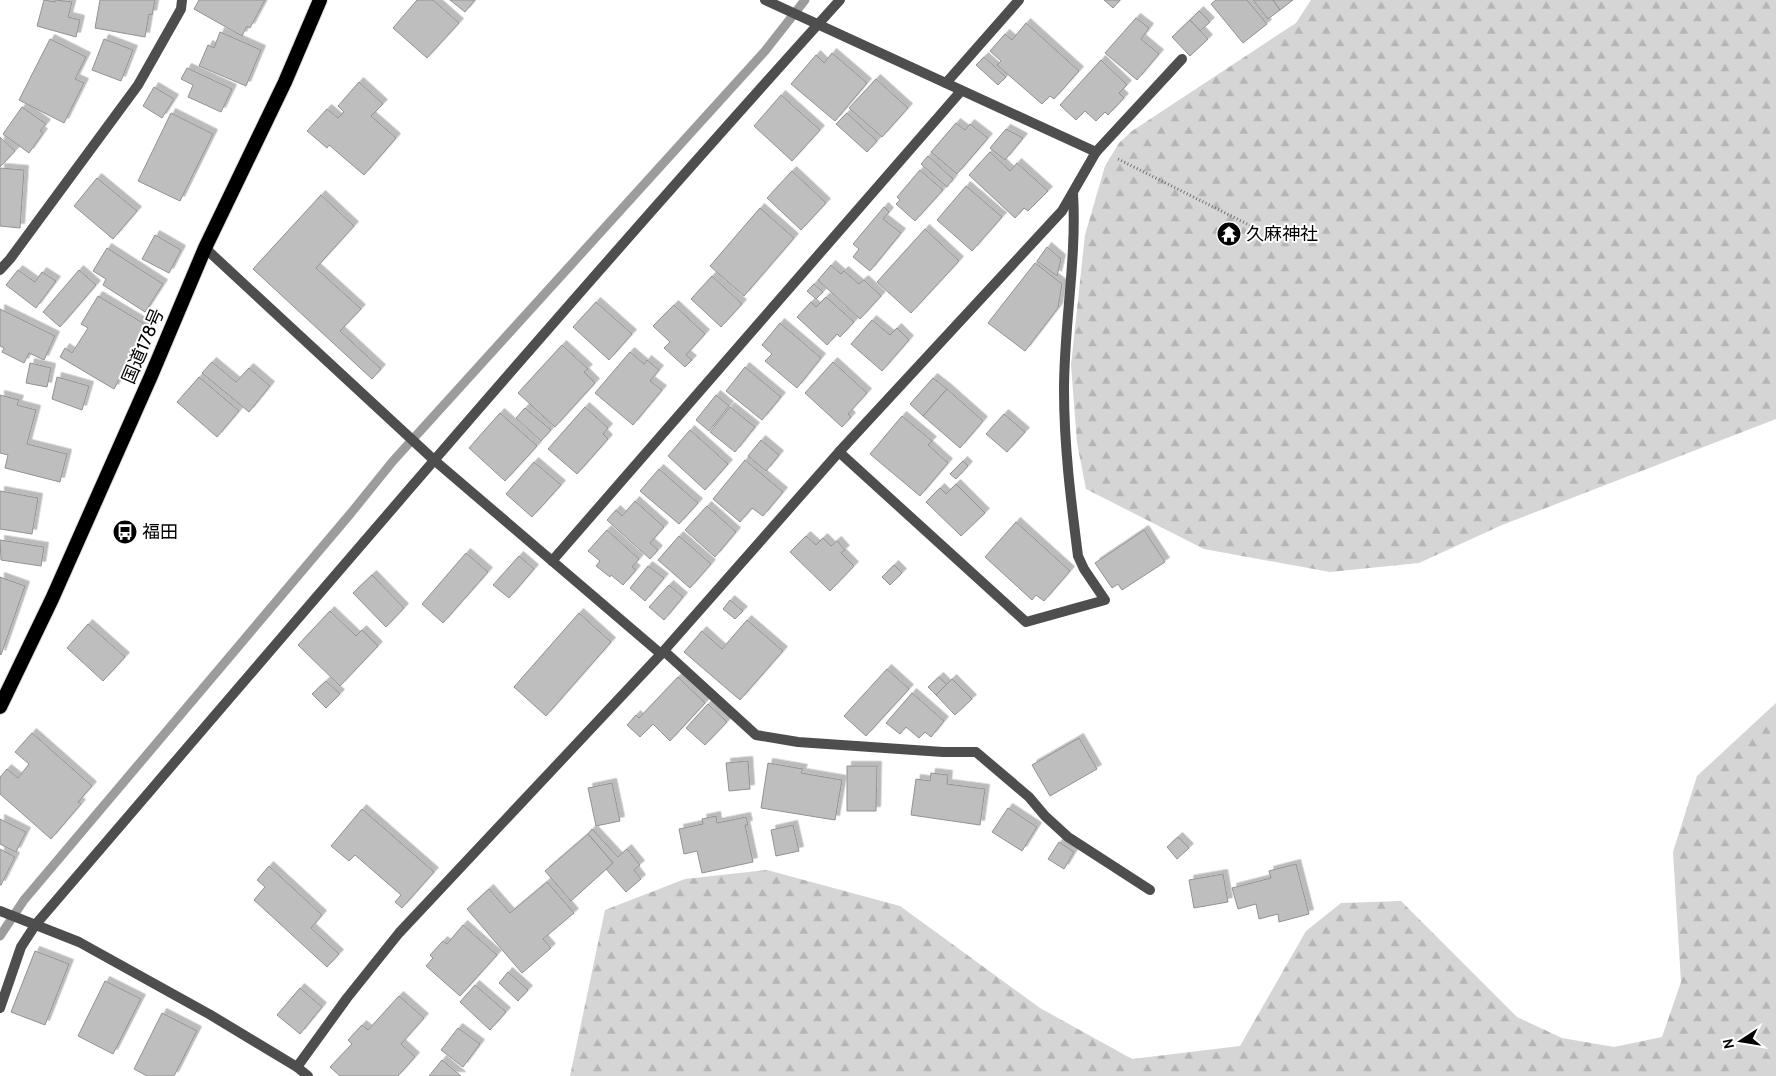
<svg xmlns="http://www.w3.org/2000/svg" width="1776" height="1076" font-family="Cabin,'Noto Sans JP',sans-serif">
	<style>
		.forest { fill: url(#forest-firs) }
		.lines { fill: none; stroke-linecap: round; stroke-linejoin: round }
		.stream { stroke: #9c9c9c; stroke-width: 9 }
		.building { fill: #bebebe; stroke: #929292; filter: url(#shadow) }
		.trunk-casing { stroke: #dbdbdb; stroke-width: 16 }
		.path { stroke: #707070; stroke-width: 3; stroke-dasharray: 1 2.5; stroke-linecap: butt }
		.minor { stroke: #4e4e4e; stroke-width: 10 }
		.trunk { stroke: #000; stroke-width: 14 }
		.labels { text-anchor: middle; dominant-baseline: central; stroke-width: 4; stroke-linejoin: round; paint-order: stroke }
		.poi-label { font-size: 18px; fill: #000; stroke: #fff; text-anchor: start }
		.street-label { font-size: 18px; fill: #000; stroke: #fff }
	</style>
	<defs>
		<pattern id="forest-firs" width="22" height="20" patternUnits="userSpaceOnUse" patternTransform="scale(1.25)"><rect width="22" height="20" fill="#d5d5d5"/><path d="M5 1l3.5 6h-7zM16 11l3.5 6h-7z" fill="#b5b5b5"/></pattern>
		<filter id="shadow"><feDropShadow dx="4.5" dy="-4.5" stdDeviation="0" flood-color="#0004"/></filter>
	</defs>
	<rect width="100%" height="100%" fill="#fff"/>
	<!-- forest -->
	<g class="forest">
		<polygon points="1311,0 1776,0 1776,419 1502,525 1419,563 1330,572 1204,549 1086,489 1077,443 1071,365 1085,235 1105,166 1119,143 1132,131 1296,23"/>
		<polygon points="1776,703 1776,1076 570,1076 605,910 685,879 767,870 900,906 1040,1008 1132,1059 1240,1046 1306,931 1341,903 1401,901 1517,1017 1562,1038 1614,1047 1662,1037 1681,982 1673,852 1697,776"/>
	</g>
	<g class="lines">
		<!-- stream -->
		<polyline class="stream" points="0,936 24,900 351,513 393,461 765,51 805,0"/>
	</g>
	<!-- building -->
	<g class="building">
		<polygon points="44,0 55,2 56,0 72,2 68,17 80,20 76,37 37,26"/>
		<polygon points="100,0 155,0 152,15 149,14 145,37 95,28"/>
		<polygon points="199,0 265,0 250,28 247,26 242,36 194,9"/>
		<polygon points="417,0 433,0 459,23 427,58 393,28"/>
		<polygon points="450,0 475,0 465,12"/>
		<polygon points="1104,0 1120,0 1113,8"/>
		<polygon points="1216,0 1247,0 1267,24 1243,43 1211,4"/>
		<polygon points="1253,0 1273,0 1280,10 1268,19"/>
		<polygon points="1273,0 1293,0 1280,10"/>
		<polygon points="1199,11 1210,22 1200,31 1190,20"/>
		<polygon points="1136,18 1149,28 1141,39 1159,54 1137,80 1105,53"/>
		<polygon points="1190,20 1208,39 1190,56 1172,37"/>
		<polygon points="1026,23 1079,71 1054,99 1050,96 1042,104 997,65 1001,61 990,51 1005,34 1012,40"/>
		<polygon points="220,32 261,50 246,86 199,66 208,45 214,48"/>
		<polygon points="50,39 86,57 75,79 84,83 64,123 19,100"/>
		<polygon points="104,39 133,50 121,81 92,70"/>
		<polygon points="832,53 867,83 835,121 791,84 816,55 824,63"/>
		<polygon points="984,57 1006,77 998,85 976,65"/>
		<polygon points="1101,60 1127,85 1119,93 1124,98 1108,115 1105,112 1096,121 1085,111 1076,120 1060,105"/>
		<polygon points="187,68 232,89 221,112 188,97 193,85 181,79"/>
		<polygon points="876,79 908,108 882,137 849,108"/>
		<polygon points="359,82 383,104 371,116 396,138 364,175 329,145 327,148 307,131 327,109 338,118 344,112 338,106"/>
		<polygon points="154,87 174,99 162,118 143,106"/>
		<polygon points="781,95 820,130 792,161 754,126"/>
		<polygon points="22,107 46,124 40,131 43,133 29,153 3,134"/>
		<polygon points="171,113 213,134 180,201 138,181"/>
		<polygon points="847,113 877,141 867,152 836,124"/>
		<polygon points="956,123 965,130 970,124 988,138 957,174 931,152"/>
		<polygon points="1006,129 1023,138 1005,160 990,148"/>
		<polygon points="0,137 15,151 0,167"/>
		<polygon points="990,152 1010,171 1017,163 1048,191 1028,211 1024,208 1015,218 969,175"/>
		<polygon points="928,156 953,179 947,187 921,164"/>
		<polygon points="0,168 24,170 20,228 0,226"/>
		<polygon points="920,170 943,190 915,221 896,204 900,200 897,197"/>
		<polygon points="792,171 826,203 801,230 767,198"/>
		<polygon points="97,178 137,211 113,239 74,206"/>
		<polygon points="966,186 1002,217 972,251 937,220"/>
		<polygon points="321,195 354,226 316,268 361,309 340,331 381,369 372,379 253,269"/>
		<polygon points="884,207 889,212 883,219 901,233 870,271 853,257 859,249 853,244"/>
		<polygon points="760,208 794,238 744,296 710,266"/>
		<polygon points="925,229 959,261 911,313 877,282"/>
		<polygon points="155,235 181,250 169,273 142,259"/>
		<polygon points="1047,247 1061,259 1057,276 1037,261"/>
		<polygon points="107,248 163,284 145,312 103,285 106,279 93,271"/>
		<polygon points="1035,263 1062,284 1058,308 1025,351 988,323"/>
		<polygon points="831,265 841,274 844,271 859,284 864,280 881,296 860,319 818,280"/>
		<polygon points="18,270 35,282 42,272 56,281 36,308 6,285"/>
		<polygon points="79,270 96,285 60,327 43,312"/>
		<polygon points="712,276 742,304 721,327 691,299"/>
		<polygon points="814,284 823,292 816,299 807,291"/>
		<polygon points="98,296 148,326 114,389 60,357 65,348 72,353 88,328 81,324"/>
		<polygon points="826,297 854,322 840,337 837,334 827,345 797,317 811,302 816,307"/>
		<polygon points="596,302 632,334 609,360 573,327"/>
		<polygon points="674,305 705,334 686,355 692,360 685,367 664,348 670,342 653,326"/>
		<polygon points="0,309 55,336 44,360 29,353 24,363 2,352 4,348 0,346"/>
		<polygon points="872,320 890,335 897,328 909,340 882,371 851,344"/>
		<polygon points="780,323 821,358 797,388 765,361 772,354 762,345"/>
		<polygon points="562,345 588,369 584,372 595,383 555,427 518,393"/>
		<polygon points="630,352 644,364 647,360 659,370 650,381 662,390 633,425 595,393"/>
		<polygon points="212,362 236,382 249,368 270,386 249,412 202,373"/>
		<polygon points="833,362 867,393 848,414 851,417 842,427 805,393"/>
		<polygon points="30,363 51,368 47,387 26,383"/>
		<polygon points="745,367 781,397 762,420 726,391"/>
		<polygon points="57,377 89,386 82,410 52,399"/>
		<polygon points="199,377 239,411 217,437 177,402"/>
		<polygon points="933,378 947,389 923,416 910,404"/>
		<polygon points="947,389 983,421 960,448 923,416"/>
		<polygon points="0,395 19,400 17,405 36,410 27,444 67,454 60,482 5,468 8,455 0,453"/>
		<polygon points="716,395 729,406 709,431 696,420"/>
		<polygon points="585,407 608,428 603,434 608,439 577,474 548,449"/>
		<polygon points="730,407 755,427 735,452 710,432"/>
		<polygon points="525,408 551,430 541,441 516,418"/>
		<polygon points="500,413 537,446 505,481 469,448"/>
		<polygon points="1004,414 1025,432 1007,452 986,434"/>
		<polygon points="902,416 932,441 928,445 948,463 920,496 870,454"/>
		<polygon points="690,430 728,464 705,490 668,456"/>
		<polygon points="761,440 779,455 766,471 748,456"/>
		<polygon points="745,460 783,492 763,516 752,508 740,522 713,499"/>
		<polygon points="963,461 968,466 956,479 950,474"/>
		<polygon points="534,462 561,485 532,517 506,494"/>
		<polygon points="659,469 698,503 679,524 640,491"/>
		<polygon points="956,484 985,513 961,536 926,502 940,488 946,494"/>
		<polygon points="0,491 38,498 32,534 0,529"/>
		<polygon points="635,501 664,527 650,543 658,550 650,559 607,520 616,510 622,516"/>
		<polygon points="707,506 736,532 715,557 685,530"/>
		<polygon points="1016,522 1070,571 1044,601 1036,595 1032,600 985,557"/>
		<polygon points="607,530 639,559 632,567 636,570 623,585 611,575 610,577 596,566 600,561 588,551"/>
		<polygon points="1144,530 1165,562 1122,590 1118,584 1112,588 1095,563"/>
		<polygon points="679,536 711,564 690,588 658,560"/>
		<polygon points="806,536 816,545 823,538 831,546 837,541 845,550 841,553 854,566 830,591 790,552"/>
		<polygon points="0,540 44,547 41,566 1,560"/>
		<polygon points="466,553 488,572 443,623 422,604"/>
		<polygon points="519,556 534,569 509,598 493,585"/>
		<polygon points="894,565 902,573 890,585 882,577"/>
		<polygon points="648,566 664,578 645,601 630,588"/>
		<polygon points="372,575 404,608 386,627 353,593"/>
		<polygon points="0,577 25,586 1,655 0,654"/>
		<polygon points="669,585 683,597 664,620 649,607"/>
		<polygon points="730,600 743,611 735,619 723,609"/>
		<polygon points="330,611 356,636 362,630 378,646 340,686 298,645"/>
		<polygon points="579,613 611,642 546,716 514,687"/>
		<polygon points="747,620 783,651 740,700 684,652 702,631 722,649"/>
		<polygon points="88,624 125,657 103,681 67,648"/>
		<polygon points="887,669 909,689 866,736 844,716"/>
		<polygon points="678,677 705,703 670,741 653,724 640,737 627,725 636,715 639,718"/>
		<polygon points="939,677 947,685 936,695 928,687"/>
		<polygon points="952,679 972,699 955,715 936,695"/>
		<polygon points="326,681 340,694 326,708 312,694"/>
		<polygon points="912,693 944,721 931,737 925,732 919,738 906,727 900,734 886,723"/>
		<polygon points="708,704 727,722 705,745 686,728"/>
		<polygon points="32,733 92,786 78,802 81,804 51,839 0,794 0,777 7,769 18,778 29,764 15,752"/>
		<polygon points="1079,738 1097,769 1050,796 1032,765"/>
		<polygon points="748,761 750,789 729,791 726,763"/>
		<polygon points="768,763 803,769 801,773 842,780 835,820 761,808"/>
		<polygon points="847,766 877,766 876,811 847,811"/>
		<polygon points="931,773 948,775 947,784 985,789 980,825 911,815 916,779 930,781"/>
		<polygon points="612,783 620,821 596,826 588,788"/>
		<polygon points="1008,808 1037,827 1022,851 992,832"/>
		<polygon points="362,809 434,872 402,908 395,902 401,895 355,855 349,861 331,846"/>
		<polygon points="716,816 717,823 746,817 748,825 745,825 753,862 702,873 697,851 684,854 679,829 703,824 702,819"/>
		<polygon points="0,819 26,832 16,852 0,844"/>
		<polygon points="793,825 799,851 776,856 771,830"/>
		<polygon points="592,829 618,857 627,849 640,865 634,870 641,879 626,892 606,869 613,863 588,834"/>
		<polygon points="588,834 613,863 571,901 545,871"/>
		<polygon points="1178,837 1189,848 1177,859 1167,847"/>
		<polygon points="1059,842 1074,852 1064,869 1048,859"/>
		<polygon points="0,849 15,857 1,885 0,885"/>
		<polygon points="1296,864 1309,914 1279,922 1278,914 1259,919 1256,904 1238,909 1232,888 1271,878 1269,871"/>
		<polygon points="269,866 322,915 311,928 339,954 327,967 254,900 265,887 257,880"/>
		<polygon points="1223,874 1228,902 1194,908 1189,880"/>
		<polygon points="547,882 574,913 543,939 551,948 522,973 467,909 489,889 510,913"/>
		<polygon points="463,925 497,955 460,996 426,966 433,958 430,955 443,941 447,944"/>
		<polygon points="35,951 69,964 45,1025 11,1012"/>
		<polygon points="508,972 528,990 518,1001 499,983"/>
		<polygon points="105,981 141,999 113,1054 78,1036"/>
		<polygon points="475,985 506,1012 490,1030 460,1002"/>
		<polygon points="300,988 322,1007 300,1034 277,1015"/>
		<polygon points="399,996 424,1018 401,1044 415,1057 398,1076 340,1076 330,1067 352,1044 348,1040 362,1025 368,1030"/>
		<polygon points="162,1013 197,1031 174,1076 147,1076 134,1069"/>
		<polygon points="458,1028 480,1044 463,1067 441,1050"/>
		<polygon points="442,1060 461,1076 429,1076"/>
	</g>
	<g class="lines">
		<defs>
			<polyline id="trunk" points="0,707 52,599 151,376 205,248 285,82 320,0"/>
		</defs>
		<!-- trunk casing -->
		<use href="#trunk" class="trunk-casing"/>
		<!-- path -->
		<polyline class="path" points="1118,159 1259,230"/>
		<!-- minor -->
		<g class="minor">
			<polyline points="946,83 1019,0"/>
			<polyline points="1096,152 1182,59"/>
			<polyline points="205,248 434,460 661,654"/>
			<polyline points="0,270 10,259 138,85 181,9 182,0"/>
			<path d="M839,452L1026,622L1105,600L1084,569L1078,556C1071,501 1064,446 1064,390C1064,324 1077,258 1073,193"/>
			<polyline points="552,561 961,91"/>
			<polyline points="664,651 756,735 798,742 943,752 976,752 1029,797 1045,816 1068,837 1150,890"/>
			<polyline points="0,911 79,942 209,1014 297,1067 308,1076"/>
			<path d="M0,1008L21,947L36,924C302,614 566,303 840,0"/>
			<polyline points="297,1067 347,998 399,933 661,654 839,452 1062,211 1096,152 765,0"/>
		</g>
		<!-- trunk -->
		<use href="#trunk" class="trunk"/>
	</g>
	<!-- icons -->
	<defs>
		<symbol id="temple-disc" viewBox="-11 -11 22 22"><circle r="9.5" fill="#000" stroke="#fff"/><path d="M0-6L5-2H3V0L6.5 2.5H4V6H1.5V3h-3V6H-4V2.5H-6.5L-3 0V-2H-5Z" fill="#fff"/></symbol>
		<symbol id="bus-disc" viewBox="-11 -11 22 22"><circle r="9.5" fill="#000" stroke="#fff"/><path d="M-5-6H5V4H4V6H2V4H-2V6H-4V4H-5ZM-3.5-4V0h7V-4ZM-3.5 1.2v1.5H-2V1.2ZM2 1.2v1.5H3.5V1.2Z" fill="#fff"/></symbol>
	</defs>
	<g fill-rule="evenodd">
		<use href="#temple-disc" x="1215" y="220" width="28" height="28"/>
		<use href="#bus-disc" x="111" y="518" width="28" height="28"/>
	</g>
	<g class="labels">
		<!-- poi labels -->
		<g class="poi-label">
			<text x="1246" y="234">久麻神社</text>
			<text x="142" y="532">福田</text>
		</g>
		<!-- street labels -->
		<g class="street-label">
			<text transform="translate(143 346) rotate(-67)">国道178号</text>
		</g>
	</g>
	<!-- north arrow -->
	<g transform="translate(1741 1041) rotate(258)" stroke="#ffffff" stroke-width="4" paint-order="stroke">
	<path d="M0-4L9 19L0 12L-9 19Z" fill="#000000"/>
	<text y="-8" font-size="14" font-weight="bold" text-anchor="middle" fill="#000000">N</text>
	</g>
</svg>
